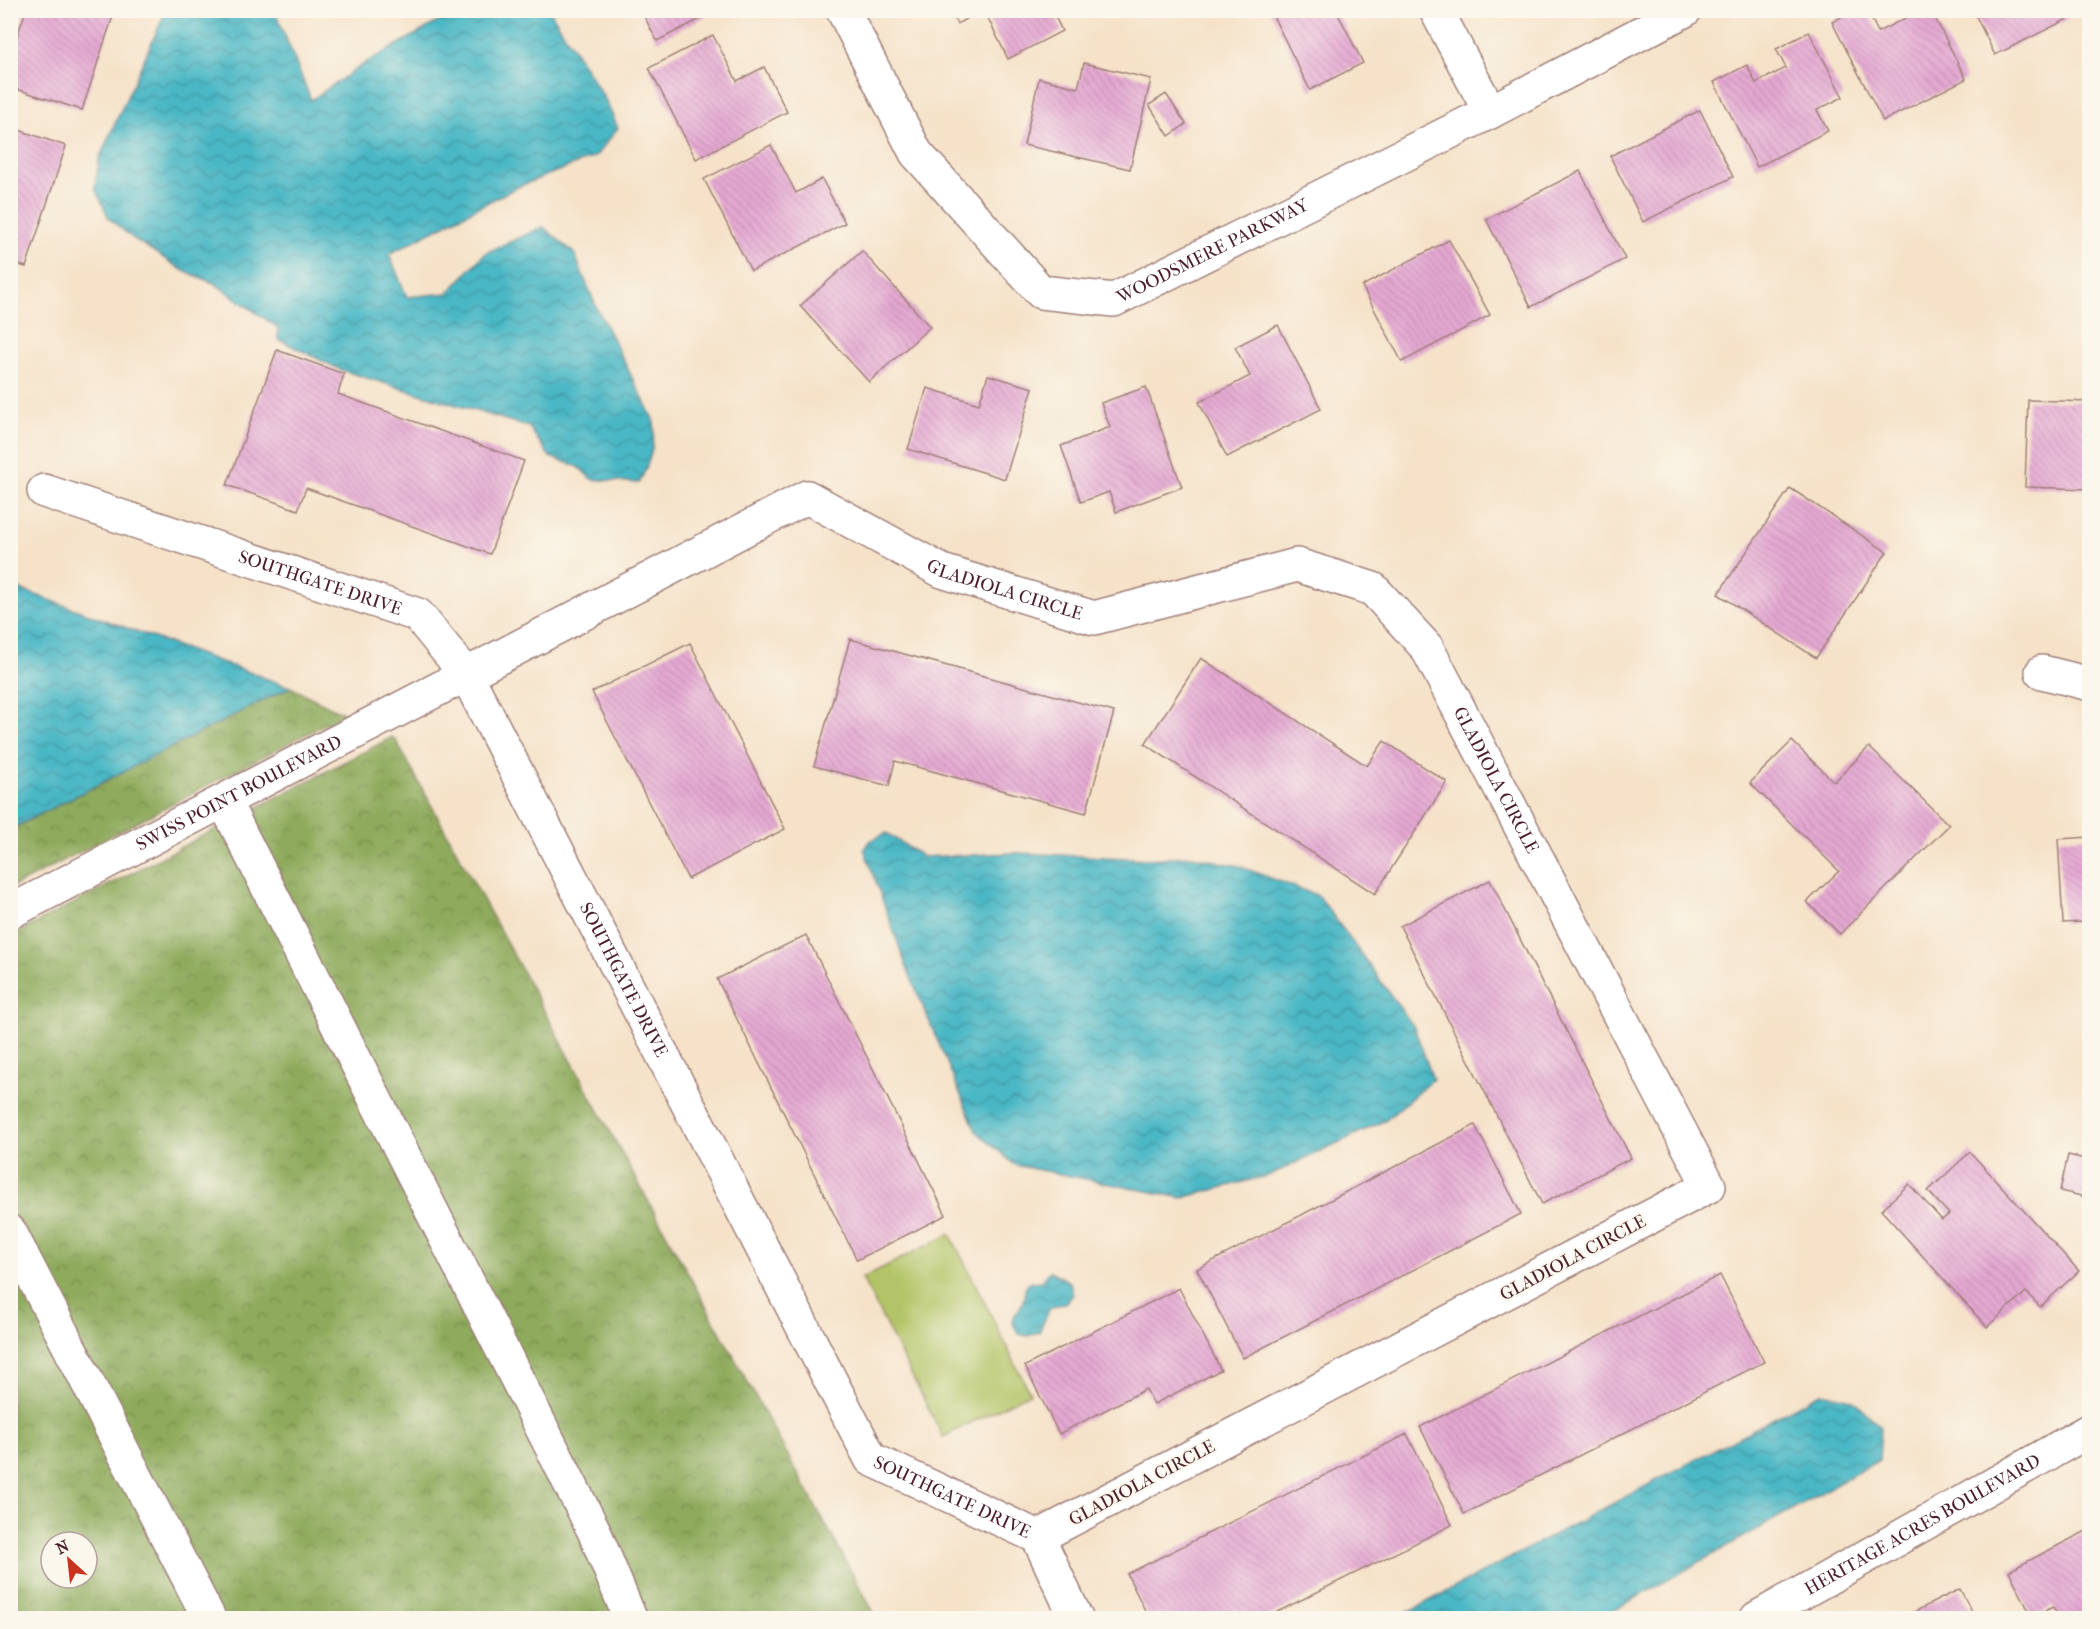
<svg xmlns="http://www.w3.org/2000/svg" width="2100" height="1629" font-family="'IM FELL French Canon',serif">
	<style>
		.forest { fill: url(#forest-crowns); stroke: #6c6444; stroke-width: 1.5; fill-rule: evenodd }
		.green { fill: #b3c467; stroke: #7e7249; stroke-width: 1.5 }
		.water { fill: url(#water-waves); stroke: #4a6b78; stroke-width: 1.5 }
		.building { fill: url(#building-back-hatch) }
		.lines { fill: none; stroke-linecap: round; stroke-linejoin: round }
		.minor-casing { stroke: #a0807a; stroke-width: 36 }
		.minor { stroke: #fff; stroke-width: 33 }
		.labels { text-anchor: middle; dominant-baseline: central; stroke-width: 4.5; stroke-linejoin: round; paint-order: stroke }
		.street-label { font-size: 18px; fill: #4a1f2b; stroke: #fbf7ec }
	</style>
	<defs>
		<pattern id="forest-crowns" width="20" height="18" patternUnits="userSpaceOnUse" patternTransform="scale(1.5)"><rect width="20" height="18" fill="#8eaa5c"/><path d="M2 6a3 3 0 1 1 6 0M12 15a3 3 0 1 1 6 0" fill="none" stroke="#768a4c"/></pattern>
		<pattern id="water-waves" width="16" height="10" patternUnits="userSpaceOnUse" patternTransform="scale(1.5)"><rect width="16" height="10" fill="#4ab7c5"/><path d="M0 5q4-4 8 0t8 0" fill="none" stroke="#4094a0"/></pattern>
		<pattern id="building-back-hatch" width="6" height="6" patternUnits="userSpaceOnUse" patternTransform="scale(1.5)"><rect width="6" height="6" fill="#e4a8d2"/><path d="M-1 5l2 2M0 0l6 6M5-1l2 2" fill="none" stroke="#c590b4"/></pattern>
	</defs>
	<rect width="100%" height="100%" fill="#fbf7ec"/>
	<filter id="ink" filterUnits="userSpaceOnUse"><feTurbulence type="fractalNoise" baseFrequency=".0167" numOctaves="2"/><feDisplacementMap in="SourceGraphic" scale="12" xChannelSelector="R" yChannelSelector="G"/><feConvolveMatrix kernelMatrix="1 2 1 2 8 2 1 2 1" color-interpolation-filters="sRGB"/></filter>
	<filter id="wash" filterUnits="userSpaceOnUse"><feTurbulence type="fractalNoise" baseFrequency=".008" numOctaves="4" result="noise"/><feDisplacementMap in="SourceGraphic" scale="24" xChannelSelector="R" yChannelSelector="G"/><feGaussianBlur stdDeviation="1.35" result="paint"/><feColorMatrix in="noise" values="0 0 0 0 0 0 0 0 0 0 0 0 0 0 0 0 0 1.4 0 .05"/><feComposite in="paint" operator="in"/></filter>
	<g filter="url(#wash)">
		<rect width="100%" height="100%" fill="#f5e2c9"/>
		<!-- forest -->
		<g class="forest">
			<polygon points="290,687 345,714 11,888 11,829"/>
			<path d="M392,737L395,739L877,1618H11V936ZM51,1542H87V1578H51Z"/>
		</g>
		<!-- green -->
		<polygon class="green" points="950,1234 1030,1393 943,1437 862,1278"/>
		<!-- water -->
		<g class="water">
			<path d="M166,11H275L311,100L367,62L457,11H550L605,99L618,128L596,156L515,188L389,254L407,297L448,293L485,253L543,227L574,253L595,304L654,421C655,445 650,462 639,483L591,479L579,467L550,457L529,427L341,370L278,339V328L214,283L184,271L131,237L109,218L95,188L99,159Z"/>
			<polygon points="11,586 290,687 11,829"/>
			<polygon points="886,833 923,857 1016,853 1149,859 1191,856 1239,866 1319,896 1414,1027 1433,1079 1386,1120 1270,1175 1182,1198 1015,1165 976,1131 908,971 864,849 870,841"/>
			<path d="M1050,1271L1070,1282L1073,1295L1065,1303L1050,1308L1039,1332L1029,1336L1019,1334C1005,1315 1020,1315 1024,1298C1025,1294 1024,1288 1028,1284C1032,1281 1038,1282 1042,1281Z"/>
			<polygon points="1821,1393 1852,1399 1881,1427 1879,1460 1601,1618 1397,1618"/>
		</g>
		<g id="blocks">
			<!-- building -->
			<g class="building">
				<polygon points="26,10 115,10 82,110 10,87 10,57"/>
				<polygon points="641,10 718,10 657,41"/>
				<polygon points="950,10 982,10 957,24"/>
				<polygon points="984,10 1052,10 1062,31 1008,59"/>
				<polygon points="1270,10 1336,10 1363,63 1310,90"/>
				<polygon points="1854,10 1867,10 1878,32 1921,10 1931,10 1966,79 1883,121 1832,22"/>
				<polygon points="1973,10 2064,10 2068,19 1995,55"/>
				<polygon points="1809,32 1843,97 1817,110 1828,131 1757,167 1714,82 1747,65 1756,83 1786,68 1776,49"/>
				<polygon points="713,35 737,81 764,67 787,112 696,159 649,68"/>
				<polygon points="1084,63 1151,79 1130,169 1024,145 1039,78 1078,88"/>
				<polygon points="1166,94 1186,124 1169,136 1149,105"/>
				<polygon points="1700,110 1733,177 1643,222 1610,156"/>
				<polygon points="10,127 66,146 26,267 10,262"/>
				<polygon points="771,145 796,193 822,179 845,223 751,271 704,179"/>
				<polygon points="1580,171 1625,259 1531,307 1486,219"/>
				<polygon points="1449,240 1490,315 1402,362 1362,286"/>
				<polygon points="862,251 930,327 869,382 800,306"/>
				<polygon points="1278,325 1321,409 1227,457 1199,402 1250,376 1235,347"/>
				<polygon points="277,350 344,374 338,394 524,461 490,554 306,488 298,510 227,485"/>
				<polygon points="988,375 1033,388 1005,479 908,449 927,388 979,404"/>
				<polygon points="1146,387 1182,487 1116,512 1109,492 1081,502 1061,446 1110,427 1101,403"/>
				<polygon points="2028,400 2090,402 2090,489 2025,487"/>
				<polygon points="1790,488 1887,552 1816,658 1718,594"/>
				<polygon points="850,639 1114,712 1086,813 895,761 889,786 814,766"/>
				<polygon points="690,643 785,829 688,879 592,692"/>
				<polygon points="1201,658 1367,766 1384,741 1447,782 1375,894 1145,744"/>
				<polygon points="1792,741 1834,782 1869,747 1949,825 1840,934 1807,902 1839,871 1750,783"/>
				<polygon points="2090,837 2090,952 2085,952 2083,922 2063,923 2058,839"/>
				<polygon points="1490,880 1631,1158 1542,1204 1400,926"/>
				<polygon points="806,935 946,1215 857,1260 717,979"/>
				<polygon points="1475,1125 1521,1214 1243,1358 1197,1269"/>
				<polygon points="1970,1152 2079,1271 2040,1307 2026,1292 1987,1327 1881,1210 1909,1184 1942,1220 1949,1214 1928,1191"/>
				<polygon points="2068,1155 2090,1160 2090,1198 2060,1191"/>
				<polygon points="1720,1275 1764,1362 1464,1514 1420,1427"/>
				<polygon points="1179,1288 1221,1370 1154,1404 1146,1389 1059,1434 1025,1366"/>
				<polygon points="1407,1434 1452,1525 1265,1618 1149,1618 1127,1574"/>
				<polygon points="2090,1529 2090,1618 2059,1618 2053,1607 2032,1617 2009,1571"/>
				<polygon points="1960,1589 1975,1618 1902,1618"/>
			</g>
		</g>
	</g>
	<g filter="url(#ink)">
		<use href="#blocks" fill-opacity="0" stroke="#a0807a" stroke-width="1.5"/>
		<g class="lines">
			<defs>
				<g id="minor">
					<path id="s1" d="M843,10L916,153L1041,292L1114,300L1490,112L1685,10"/>
					<polyline points="1436,10 1490,112"/>
					<path id="s2" d="M44,491L418,615L466,674L871,1459L1038,1537L1076,1618"/>
					<polyline points="2042,672 2090,684"/>
					<polyline points="224,801 594,1531 630,1618"/>
					<path id="s3" d="M10,912L807,497L942,571L1094,618L1297,565L1373,589L1427,648L1709,1186L1038,1537"/>
					<polyline points="10,1232 209,1618"/>
					<path id="s4" d="M1757,1618L2090,1430"/>
				</g>
			</defs>
			<!-- minor casing -->
			<use href="#minor" class="minor-casing"/>
			<!-- minor -->
			<use href="#minor" class="minor"/>
		</g>
	</g>
	<g class="labels">
		<!-- street labels -->
		<g class="street-label">
			<text stroke="none"><textPath href="#s1" startOffset="531">WOODSMERE PARKWAY</textPath></text>
			<text stroke="none"><textPath href="#s2" startOffset="291">SOUTHGATE DRIVE</textPath></text>
			<text stroke="none"><textPath href="#s3" startOffset="1118">GLADIOLA CIRCLE</textPath></text>
			<text stroke="none"><textPath href="#s3" startOffset="1730">GLADIOLA CIRCLE</textPath></text>
			<text stroke="none"><textPath href="#s3" startOffset="258">SWISS POINT BOULEVARD</textPath></text>
			<text stroke="none"><textPath href="#s2" startOffset="814">SOUTHGATE DRIVE</textPath></text>
			<text transform="translate(1573 1258) rotate(-28)">GLADIOLA CIRCLE</text>
			<text transform="translate(1142 1483) rotate(-28)">GLADIOLA CIRCLE</text>
			<text stroke="none"><textPath href="#s2" startOffset="1443">SOUTHGATE DRIVE</textPath></text>
			<text stroke="none"><textPath href="#s4" startOffset="190">HERITAGE ACRES BOULEVARD</textPath></text>
		</g>
	</g>
	<!-- margin -->
	<rect width="2100" height="1629" fill="none" stroke="#fbf7ec" stroke-width="36"/>
	<!-- north arrow -->
	<g transform="translate(69 1560) rotate(333)"><circle r="28" fill="#fbf7ec" stroke="#b4a19f" stroke-width="1.5"/>
	<path d="M0-4.5L10 22L0 15L-10 22Z" fill="#c8321e"/>
	<text y="-9" font-size="16" font-weight="bold" text-anchor="middle" fill="#4a1f2b">N</text>
	</g>
</svg>
